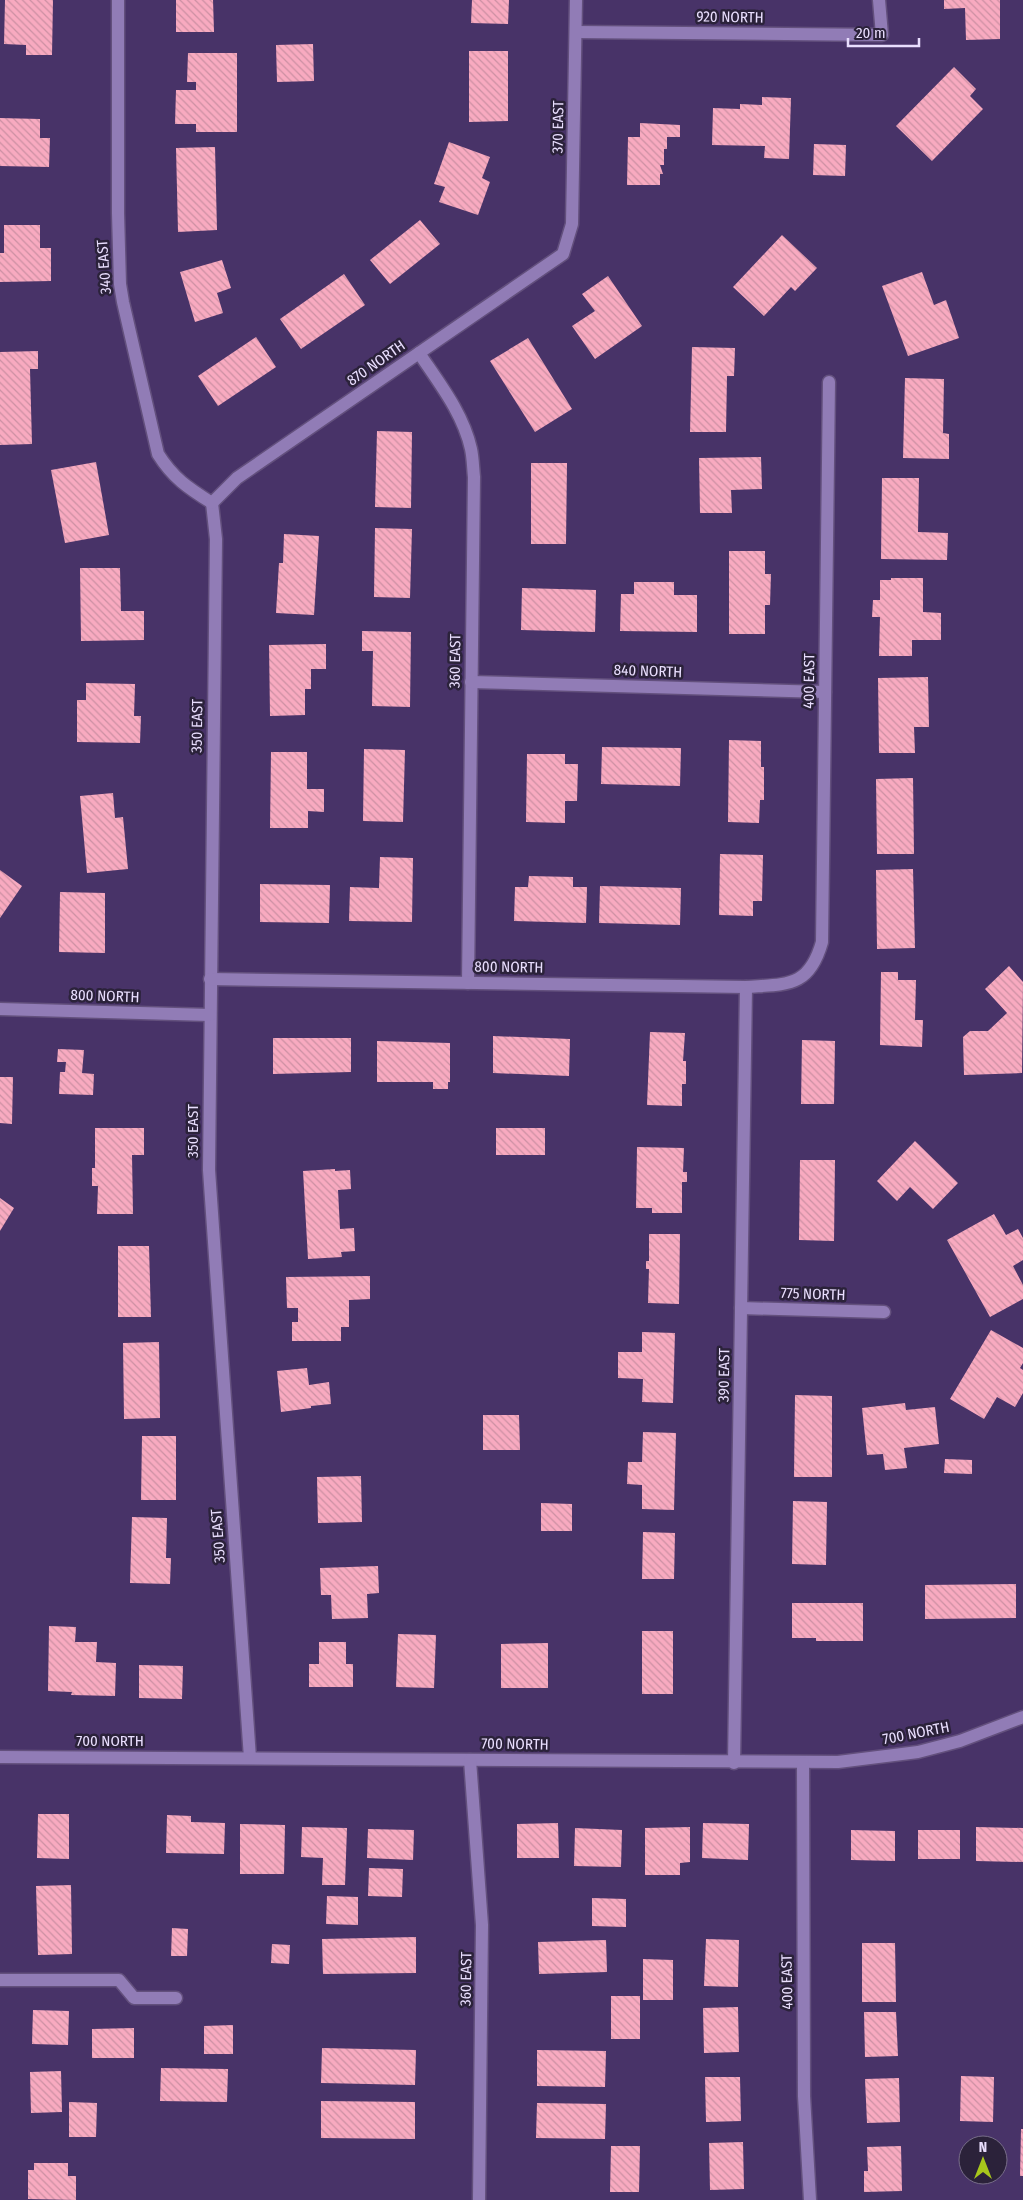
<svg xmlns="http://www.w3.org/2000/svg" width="1023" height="2200" font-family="'Fira Sans Condensed',sans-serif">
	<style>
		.building { fill: url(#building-back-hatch) }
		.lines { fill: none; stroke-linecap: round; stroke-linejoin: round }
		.minor-casing { stroke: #63507d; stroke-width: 15 }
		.minor { stroke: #917cb6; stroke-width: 12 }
		.labels { text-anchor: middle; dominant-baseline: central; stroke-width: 5; stroke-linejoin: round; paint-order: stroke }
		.street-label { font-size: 15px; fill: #e9defe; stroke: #2b223a }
	</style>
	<defs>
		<pattern id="building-back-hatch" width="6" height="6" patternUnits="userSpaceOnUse" patternTransform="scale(1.25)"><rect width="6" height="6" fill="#f8aac0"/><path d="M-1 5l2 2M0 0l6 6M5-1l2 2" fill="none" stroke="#cc90a3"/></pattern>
	</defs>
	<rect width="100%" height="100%" fill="#483368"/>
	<!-- building -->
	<g class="building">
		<polygon points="5,0 53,0 52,55 26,55 26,45 4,44"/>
		<polygon points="176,0 213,0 214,32 176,32"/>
		<polygon points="472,0 509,0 508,24 471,23"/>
		<polygon points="944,0 1000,0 1000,39 966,40 965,8 944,9"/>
		<polygon points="313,44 314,81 277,82 276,45"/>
		<polygon points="469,51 508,51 508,121 469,122"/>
		<polygon points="188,53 237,53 237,132 196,132 196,124 175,124 176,90 196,90 196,82 187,82"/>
		<polygon points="954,67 976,89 970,96 983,109 932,161 896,126"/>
		<polygon points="762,97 791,98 789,159 764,158 765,146 712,145 713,108 740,109 740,104 762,105"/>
		<polygon points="0,118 40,119 40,138 50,138 49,167 0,166"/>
		<polygon points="640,123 680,125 680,137 667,137 667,149 664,149 664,165 660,165 663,174 660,174 660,185 627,185 628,137 640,137"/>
		<polygon points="449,142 490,157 482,178 490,182 478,215 439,202 445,187 434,184"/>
		<polygon points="814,144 846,145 845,176 813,175"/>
		<polygon points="215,147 217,230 178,232 176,148"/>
		<polygon points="420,220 440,244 390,284 370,260"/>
		<polygon points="4,225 40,225 40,248 51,248 51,281 0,282 0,253 4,253"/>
		<polygon points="782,235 817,268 795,291 791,287 764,316 733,287"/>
		<polygon points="222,260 231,288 217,293 223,313 195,322 180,272"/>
		<polygon points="922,272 934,305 946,300 959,338 908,356 882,286"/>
		<polygon points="344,274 365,305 301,349 280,319"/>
		<polygon points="608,276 642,326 595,359 572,326 595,311 582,294"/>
		<polygon points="256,337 276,367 218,406 198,376"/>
		<polygon points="528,338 572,409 535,432 490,361"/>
		<polygon points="692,347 735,348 734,376 727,376 726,432 690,432"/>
		<polygon points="38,351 38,369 30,369 32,444 0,445 0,352"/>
		<polygon points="905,378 944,379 943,433 949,434 949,459 903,458"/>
		<polygon points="377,431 412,432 411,508 375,507"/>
		<polygon points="761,457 762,489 731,490 732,513 700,513 699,458"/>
		<polygon points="96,462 109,535 65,543 51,470"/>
		<polygon points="531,463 567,463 566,544 531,544"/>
		<polygon points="882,478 919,478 918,532 948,533 947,560 881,559"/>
		<polygon points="375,528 412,529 410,598 374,597"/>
		<polygon points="284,534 319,536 314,615 276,613 279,563 283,563"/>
		<polygon points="729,551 765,551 765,574 771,574 770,605 765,605 765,634 729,634"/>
		<polygon points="80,568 120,568 121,611 144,611 144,640 81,641"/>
		<polygon points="891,578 923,578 923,612 941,613 941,640 912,640 912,656 879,656 880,617 872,617 873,600 880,600 880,580 891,580"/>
		<polygon points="634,582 674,582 674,595 697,595 697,632 620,631 621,594 634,594"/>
		<polygon points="522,588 596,590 595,632 521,630"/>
		<polygon points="362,631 411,632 410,707 372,706 373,651 362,651"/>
		<polygon points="326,644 326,669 311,669 311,689 305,689 305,715 270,716 269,645"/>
		<polygon points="928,677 929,727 914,727 915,753 879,753 878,678"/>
		<polygon points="86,683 135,684 134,716 141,716 140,743 77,742 77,700 86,700"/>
		<polygon points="729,740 761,741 761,767 764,767 764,800 760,800 759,823 728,822"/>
		<polygon points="602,747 681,748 680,786 601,784"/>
		<polygon points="364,749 405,750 403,822 363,821"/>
		<polygon points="271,752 307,752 307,789 324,789 324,812 308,811 308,828 270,828"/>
		<polygon points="527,754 565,754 565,764 578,764 577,801 565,801 565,823 526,822"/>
		<polygon points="913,778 914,854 877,854 876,779"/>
		<polygon points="113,793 115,818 123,817 128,869 87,873 80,796"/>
		<polygon points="720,854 763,855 762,901 753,901 753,916 719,915"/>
		<polygon points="380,857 413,858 412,922 349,921 350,887 379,888"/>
		<polygon points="913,869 915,948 877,949 876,870"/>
		<polygon points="0,870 22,886 0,918"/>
		<polygon points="529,876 573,877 573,887 587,887 586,923 514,921 515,887 528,887"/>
		<polygon points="260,884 330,885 329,923 260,922"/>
		<polygon points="600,886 681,888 680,925 599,923"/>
		<polygon points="60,892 105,893 105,953 59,952"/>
		<polygon points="1009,966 1023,982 1022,1073 964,1075 963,1037 970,1031 988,1031 1007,1013 985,989"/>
		<polygon points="881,972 898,972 898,980 916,980 915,1020 923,1020 922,1047 880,1045"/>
		<polygon points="650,1032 685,1033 683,1061 686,1061 686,1084 682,1084 682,1106 647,1105"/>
		<polygon points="493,1036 570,1039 569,1076 493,1073"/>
		<polygon points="273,1038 351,1038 351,1072 273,1074"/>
		<polygon points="802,1040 835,1041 834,1104 801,1104"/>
		<polygon points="377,1041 450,1043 450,1082 448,1082 448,1089 433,1089 433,1082 377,1082"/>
		<polygon points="58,1049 84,1050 82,1073 94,1074 93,1095 59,1094 60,1072 65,1072 66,1062 57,1062"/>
		<polygon points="0,1077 13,1077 12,1124 0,1123"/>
		<polygon points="95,1128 144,1128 144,1155 132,1155 133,1214 97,1214 98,1186 92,1186 92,1168 95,1168"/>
		<rect x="496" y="1128" width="49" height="27"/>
		<polygon points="915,1141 958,1183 933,1209 910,1187 897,1201 877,1181"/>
		<polygon points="637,1147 684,1148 683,1172 687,1172 687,1182 682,1182 682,1213 652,1213 652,1208 636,1208"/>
		<polygon points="800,1160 835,1160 834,1241 799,1240"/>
		<polygon points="335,1169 335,1171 350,1170 351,1189 338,1190 340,1229 354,1228 355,1251 341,1252 342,1257 308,1259 303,1171"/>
		<polygon points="0,1198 14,1208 0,1231"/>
		<polygon points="994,1214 1006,1235 1018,1229 1023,1238 1023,1260 1013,1266 1023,1285 1023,1299 990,1317 947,1240"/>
		<polygon points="649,1234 680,1234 679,1304 648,1303 649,1269 646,1269 646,1261 649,1261"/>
		<polygon points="118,1246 149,1246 151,1317 118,1317"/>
		<polygon points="370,1276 370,1299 349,1300 349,1327 341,1327 341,1341 292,1341 292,1322 298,1322 298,1308 287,1308 286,1277"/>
		<polygon points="991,1330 1023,1348 1023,1363 1020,1368 1023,1370 1023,1393 1015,1407 997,1397 984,1419 950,1399"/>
		<polygon points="642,1332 675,1333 673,1403 642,1402 643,1379 618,1378 618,1352 642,1352"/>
		<polygon points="159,1342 160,1418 124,1419 123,1343"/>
		<polygon points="307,1368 309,1385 329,1382 331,1404 311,1406 311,1408 281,1412 277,1371"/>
		<polygon points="795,1395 832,1396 832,1477 794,1477"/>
		<polygon points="905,1403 906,1410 935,1407 939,1444 904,1448 907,1468 885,1470 883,1454 867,1455 862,1408"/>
		<polygon points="483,1415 519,1415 520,1450 483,1450"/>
		<polygon points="643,1432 676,1433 674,1510 642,1509 642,1485 627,1484 628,1462 642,1462"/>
		<polygon points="142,1436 176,1436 176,1500 141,1500"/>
		<polygon points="945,1459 972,1460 972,1474 944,1473"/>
		<polygon points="361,1476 362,1522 318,1523 317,1477"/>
		<polygon points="793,1501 827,1502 826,1565 792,1564"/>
		<polygon points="541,1503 572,1504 572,1531 541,1531"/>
		<polygon points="132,1517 167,1518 166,1558 171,1558 170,1584 130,1583"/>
		<polygon points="643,1532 675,1533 674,1579 642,1579"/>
		<polygon points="378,1566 379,1593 367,1594 368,1618 332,1619 331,1595 321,1595 320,1568"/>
		<polygon points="1016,1584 1016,1618 925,1619 925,1585"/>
		<polygon points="792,1603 863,1603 863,1641 816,1641 816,1638 792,1638"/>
		<polygon points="49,1626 76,1627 75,1642 97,1642 96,1662 116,1663 115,1696 71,1695 72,1692 48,1691"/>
		<rect x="642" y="1631" width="31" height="63"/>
		<polygon points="398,1634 436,1635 434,1688 396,1687"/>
		<polygon points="319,1642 346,1642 346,1664 353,1664 353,1687 309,1687 309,1664 319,1664"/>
		<polygon points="548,1643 548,1688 501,1688 501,1644"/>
		<polygon points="139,1665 183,1666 182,1699 139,1698"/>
		<polygon points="38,1814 69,1814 69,1859 37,1858"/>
		<polygon points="167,1815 191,1816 191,1822 225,1823 224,1854 166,1853"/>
		<polygon points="558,1823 559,1858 517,1858 517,1824"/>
		<polygon points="703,1823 749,1824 748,1860 702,1858"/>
		<polygon points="240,1824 285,1825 284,1874 240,1874"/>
		<polygon points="302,1827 347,1828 345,1885 322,1885 323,1858 301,1857"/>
		<polygon points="690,1827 690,1862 680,1863 680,1875 645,1875 645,1828"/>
		<polygon points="976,1827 1023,1828 1023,1862 976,1861"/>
		<polygon points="575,1828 622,1830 621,1867 574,1866"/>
		<polygon points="368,1829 414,1830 413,1860 367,1858"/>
		<polygon points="851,1830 895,1831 895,1861 851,1860"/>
		<rect x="918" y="1830" width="42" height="29"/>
		<polygon points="369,1868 403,1869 402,1897 368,1896"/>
		<polygon points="71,1885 72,1954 38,1955 36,1886"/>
		<polygon points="327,1896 358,1897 358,1925 326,1924"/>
		<polygon points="592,1898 626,1899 626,1927 592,1926"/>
		<polygon points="172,1928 188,1929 187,1956 171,1956"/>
		<polygon points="416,1937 416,1973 323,1974 322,1939"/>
		<polygon points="706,1939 739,1940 738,1987 704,1986"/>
		<polygon points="606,1940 607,1972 539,1974 538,1942"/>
		<polygon points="862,1943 895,1943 896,2002 862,2002"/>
		<polygon points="272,1944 290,1945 289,1964 271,1963"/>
		<polygon points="643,1959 673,1960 673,2000 643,2000"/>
		<rect x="611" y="1996" width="29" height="43"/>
		<polygon points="738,2007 739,2052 704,2053 703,2008"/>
		<polygon points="33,2010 69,2011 68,2045 32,2044"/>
		<polygon points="864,2012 896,2012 898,2056 865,2057"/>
		<polygon points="233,2025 233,2054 204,2054 204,2026"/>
		<polygon points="134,2028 134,2058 92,2058 92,2029"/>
		<polygon points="322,2048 416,2050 415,2085 321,2083"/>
		<polygon points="537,2050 606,2051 605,2087 537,2086"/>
		<polygon points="161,2068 228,2069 227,2102 160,2101"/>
		<polygon points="61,2071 62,2112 31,2113 30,2072"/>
		<polygon points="961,2076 994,2077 993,2122 960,2121"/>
		<polygon points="705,2077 740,2077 741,2121 706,2122"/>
		<polygon points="899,2078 900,2122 867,2123 865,2079"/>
		<polygon points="321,2101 415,2102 415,2139 321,2138"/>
		<polygon points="69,2102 97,2103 96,2137 69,2137"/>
		<polygon points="537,2103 606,2104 605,2139 536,2138"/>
		<polygon points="1021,2129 1023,2129 1023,2176 1020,2176"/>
		<polygon points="743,2142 744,2189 710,2190 709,2143"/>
		<polygon points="611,2146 640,2146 639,2192 610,2192"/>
		<polygon points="901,2146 902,2191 864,2192 864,2171 868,2171 867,2147"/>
		<polygon points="34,2163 68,2163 68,2176 76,2176 76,2200 28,2199 28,2170 34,2170"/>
	</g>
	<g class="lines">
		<defs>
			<g id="minor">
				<path d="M118,0V213L120,284L123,302L158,454C173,478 188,488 212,503"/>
				<polyline points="576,32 882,35 879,0"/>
				<path d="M419,353C439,383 463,413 471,449C473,458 473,468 474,477L468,983"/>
				<polyline points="212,503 216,539 209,1170 250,1758"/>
				<polyline points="212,503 237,478 563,254 572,224 576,0"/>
				<polyline points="471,682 825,692"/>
				<path d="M210,979L746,987C787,984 809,988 822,942L829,382"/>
				<polyline points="0,1009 210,1015"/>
				<polyline points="741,1308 884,1312"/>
				<polyline points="0,1757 838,1762 918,1752 960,1741 1023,1717"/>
				<polyline points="470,1760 482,1925 479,2200"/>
				<polyline points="734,1763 746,987"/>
				<polyline points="803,1763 804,2096 810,2200"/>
				<polyline points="0,1980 119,1980 134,1998 176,1998"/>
			</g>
		</defs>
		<!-- minor casing -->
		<use href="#minor" class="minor-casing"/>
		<!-- minor -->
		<use href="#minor" class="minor"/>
	</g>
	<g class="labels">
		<!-- street labels -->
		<g class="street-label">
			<text transform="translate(730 17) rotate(1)">920 NORTH</text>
			<text transform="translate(558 127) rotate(-89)">370 EAST</text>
			<text transform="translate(104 267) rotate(-94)">340 EAST</text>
			<text transform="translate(376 363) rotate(-35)">870 NORTH</text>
			<text transform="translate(455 661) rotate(-89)">360 EAST</text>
			<text transform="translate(648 671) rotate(2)">840 NORTH</text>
			<text transform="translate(809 681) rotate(-89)">400 EAST</text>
			<text transform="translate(197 726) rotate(-89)">350 EAST</text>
			<text transform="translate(509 967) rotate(1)">800 NORTH</text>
			<text transform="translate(105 996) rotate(2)">800 NORTH</text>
			<text transform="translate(193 1131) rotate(-90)">350 EAST</text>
			<text transform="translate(813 1294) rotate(2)">775 NORTH</text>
			<text transform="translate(724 1375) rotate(-89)">390 EAST</text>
			<text transform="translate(218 1536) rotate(-94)">350 EAST</text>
			<text transform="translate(916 1733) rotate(-11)">700 NORTH</text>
			<text x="110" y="1741">700 NORTH</text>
			<text transform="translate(515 1744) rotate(1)">700 NORTH</text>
			<text transform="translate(466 1979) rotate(-89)">360 EAST</text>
			<text transform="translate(787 1982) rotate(-91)">400 EAST</text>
		</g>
	</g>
	<!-- north arrow -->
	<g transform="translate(983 2160)"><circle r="24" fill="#2b223a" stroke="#776d88"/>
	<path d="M0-4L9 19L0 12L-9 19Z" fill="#a8c71c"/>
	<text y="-8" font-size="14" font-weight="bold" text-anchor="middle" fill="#e9defe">N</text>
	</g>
	<!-- scale -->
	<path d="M848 38v8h71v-8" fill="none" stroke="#e9defe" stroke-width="2.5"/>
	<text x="856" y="38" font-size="15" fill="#e9defe" stroke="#2b223a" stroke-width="4" paint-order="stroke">20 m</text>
</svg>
